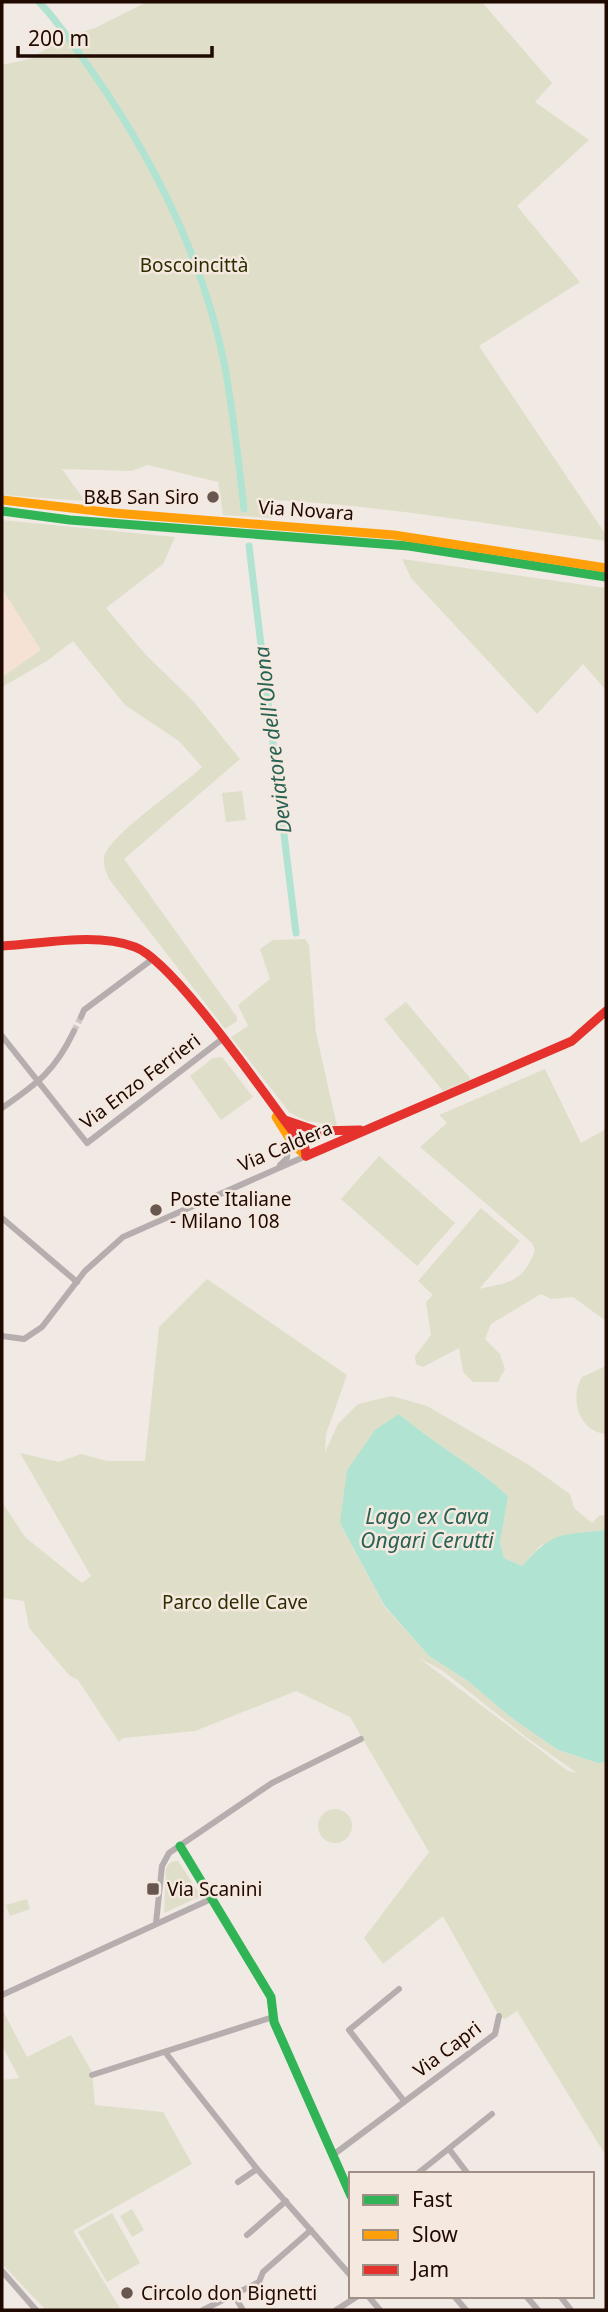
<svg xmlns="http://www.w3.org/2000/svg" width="608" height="2312" font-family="'Noto Sans',sans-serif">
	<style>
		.built { fill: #f5e2d5 }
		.green { fill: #dfdfc9; fill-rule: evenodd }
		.water { fill: #b1e3d2 }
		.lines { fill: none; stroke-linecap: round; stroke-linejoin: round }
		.canal { stroke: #b1e3d2; stroke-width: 7 }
		.street-tunnel { stroke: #d1c7c2; stroke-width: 6; stroke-dasharray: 6 3; stroke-linecap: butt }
		.street { stroke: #b6adae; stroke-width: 6 }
		.fast { stroke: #30b455; stroke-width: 9 }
		.slow { stroke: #ff9f0a; stroke-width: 9 }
		.jam { stroke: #e5322d; stroke-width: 9 }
		.poi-dot { fill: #685750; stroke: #f5e8df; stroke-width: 2.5 }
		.labels { text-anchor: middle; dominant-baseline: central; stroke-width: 5; stroke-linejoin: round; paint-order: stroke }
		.park-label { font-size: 19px; fill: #2b2f00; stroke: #f5e8df }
		.poi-label { font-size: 19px; fill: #1f0900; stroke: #f5e8df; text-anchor: start }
		.street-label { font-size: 19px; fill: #1f0900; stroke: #f5e8df }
		.water-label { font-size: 21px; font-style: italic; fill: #276254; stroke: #f5e8df }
	</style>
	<rect width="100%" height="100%" fill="#f0e9e4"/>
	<!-- built -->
	<polygon class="built" points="2,589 41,650 2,677"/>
	<!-- green -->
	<g class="green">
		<path d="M147,2H482L552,83L535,102L589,140L517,206L580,282L479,346L606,535V541C496,525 385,506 274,500L272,518L223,515L218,482L148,465L131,471L62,469L85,501L2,495V65L29,59L67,37L95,28Z"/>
		<path d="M2,520L175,537L163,564L106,608L145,654L193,701L240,759L124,859L237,1017V1021L225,1029L109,879C106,872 103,865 104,857C110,834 183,786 202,767L179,741L125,705L73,641L47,661L2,687V677L41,650L2,589Z"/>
		<polygon points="402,559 606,588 606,690 583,664 537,714 411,578"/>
		<polygon points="242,791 246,820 226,822 222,793"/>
		<polygon points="305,939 309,945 316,1033 337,1126 307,1121 290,1113 231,1037 248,1026 238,1005 270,979 260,949 273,940"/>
		<polygon points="406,1002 465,1072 471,1079 443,1091 384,1019"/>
		<polygon points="222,1057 253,1097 221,1120 190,1076 213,1058"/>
		<path d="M545,1069L581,1143L606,1129V1321L573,1297L551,1299L541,1294L491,1324L485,1339L500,1354L505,1369L498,1382H473L463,1372L459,1348L423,1367L416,1364L415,1356L431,1335L426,1302L433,1295L418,1281L481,1208L520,1241L479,1289C508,1283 524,1282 535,1250L532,1243L420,1147L447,1123L439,1115Z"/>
		<polygon points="379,1156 455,1223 417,1266 341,1199"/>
		<path d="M207,1279L347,1375L326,1434L325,1452L338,1424L358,1404L392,1396L427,1406L529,1465L570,1494L574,1508L592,1523L600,1515L606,1516V1530L541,1545L522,1566L504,1558L500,1543L508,1496C474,1465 434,1444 399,1414L340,1523L384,1606L429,1656L468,1681L509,1716L558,1750L598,1763L606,1762V2156L517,2011L505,2019L499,2016L443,1916L383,1964L364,1938L429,1852L350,1717L296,1691L195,1731L123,1738L119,1742L78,1680L70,1676L29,1628L24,1601L2,1598V1502L25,1537L82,1583L91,1576L20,1453L59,1462L81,1454L107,1461H145L159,1327ZM419,1658L443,1671L526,1737L577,1773L568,1771Z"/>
		<path d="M606,1366V1434C579,1432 569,1398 582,1377Z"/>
		<circle cx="335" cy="1826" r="17"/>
		<polygon points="178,1861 201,1896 164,1913 166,1868 171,1862"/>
		<polygon points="27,1899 30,1909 10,1916 6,1905"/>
		<polygon points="2,2009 27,2057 71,2035 92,2072 95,2105 163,2112 192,2164 73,2231 121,2310 46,2310 2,2264 2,2080 19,2078 2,2045"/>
		<polygon points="132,2209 144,2230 132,2237 120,2216"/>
		<polygon points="112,2213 140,2263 107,2282 78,2232"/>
	</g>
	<!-- water -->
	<path class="water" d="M399,1414C434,1444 474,1465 508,1496L500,1543L504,1558L522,1566C556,1529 560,1536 606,1530V1762L598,1763L558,1750L509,1716L468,1681L429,1656L384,1605L340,1523L347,1470L375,1430Z"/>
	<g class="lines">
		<!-- canal -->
		<g class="canal">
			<path d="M39,2C55,18 68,38 81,56C148,148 203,255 225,367C233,414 239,462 244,509"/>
			<polyline points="249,546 296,933"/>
		</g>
		<!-- street-tunnel -->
		<polyline class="street-tunnel" points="74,1031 81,1017"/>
		<!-- street -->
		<g class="street">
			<polyline points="81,1017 84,1010 154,958"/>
			<polyline points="2,1036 87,1143 221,1040"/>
			<path d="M2,1108C38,1083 55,1071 74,1031"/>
			<polyline points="280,1165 287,1158 288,1140"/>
			<polyline points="2,1218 77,1282"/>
			<polyline points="2,1336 24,1339 42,1327 85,1271 123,1237 306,1156"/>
			<polyline points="156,1923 162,1866 169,1853 272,1783 361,1739"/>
			<polyline points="399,1989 349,2030 404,2101"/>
			<polyline points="2,1995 211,1899"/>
			<polyline points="165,2052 257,2169 351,2276"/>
			<polyline points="92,2075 273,2017"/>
			<polyline points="449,2149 468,2174"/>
			<polyline points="333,2155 495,2034 499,2016"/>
			<polyline points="417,2174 492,2114"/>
			<polyline points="238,2182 257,2169"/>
			<polyline points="247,2235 286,2201"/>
			<polyline points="2,2271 36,2310"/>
			<polyline points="368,2296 380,2310"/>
			<polyline points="454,2296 466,2310"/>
			<polyline points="526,2296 538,2310"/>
			<polyline points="560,2296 571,2310"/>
			<polyline points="235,2297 243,2310"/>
			<polyline points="203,2310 259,2282 263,2272 311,2230"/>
			<polyline points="336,2310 358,2296"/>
		</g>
		<!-- fast -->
		<g class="fast">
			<polyline points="2,511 70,520 409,546 606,577"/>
			<polyline points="180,1846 271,1997 274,2022 351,2196"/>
		</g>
		<!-- slow -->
		<g class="slow">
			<polyline points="2,500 114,513 394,535 606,568"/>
			<polyline points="276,1117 293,1144 306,1156"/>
		</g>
		<!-- jam -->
		<g class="jam">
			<path d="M2,946C44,944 95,932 135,947C173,961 262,1091 291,1129L305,1148L306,1156"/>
			<polyline points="285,1120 317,1131 360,1130"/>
			<polyline points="306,1156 572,1041 606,1011"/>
		</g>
	</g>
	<!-- markers -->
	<g class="poi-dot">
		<circle cx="213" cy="497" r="7"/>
		<circle cx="156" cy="1210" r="7"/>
		<rect x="146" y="1882" width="14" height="14" rx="3.5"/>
		<circle cx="127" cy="2293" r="7"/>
	</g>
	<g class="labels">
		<!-- park labels -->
		<g class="park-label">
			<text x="194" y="265">Boscoincittà</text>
			<text x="235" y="1602">Parco delle Cave</text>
		</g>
		<!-- poi labels -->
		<g class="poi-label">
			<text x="199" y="497" text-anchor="end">B&amp;B San Siro</text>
			<text x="170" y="1199">Poste Italiane<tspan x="170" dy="22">- Milano 108</tspan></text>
			<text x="167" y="1889">Via Scanini</text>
			<text x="141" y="2293">Circolo don Bignetti</text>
		</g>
		<!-- street labels -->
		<g class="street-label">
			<text transform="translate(306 510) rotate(4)">Via Novara</text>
			<text transform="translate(140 1081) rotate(-37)">Via Enzo Ferrieri</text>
			<text transform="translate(285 1146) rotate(-23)">Via Caldera</text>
			<text transform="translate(447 2049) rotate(-37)">Via Capri</text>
		</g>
		<!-- water labels -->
		<g class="water-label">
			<text transform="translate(272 740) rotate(-97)">Deviatore dell'Olona</text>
			<text x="427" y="1516">Lago ex Cava<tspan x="427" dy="24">Ongari Cerutti</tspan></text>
		</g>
	</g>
	<!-- border -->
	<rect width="608" height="2312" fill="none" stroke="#1f0900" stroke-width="7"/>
	<!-- legend -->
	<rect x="349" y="2172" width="245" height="126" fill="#f5e8df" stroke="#9f8f86" stroke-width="2"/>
	<rect x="363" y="2195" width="35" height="10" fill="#30b455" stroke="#9f8f86" stroke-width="2"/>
	<text x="412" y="2207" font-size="21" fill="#1f0900">Fast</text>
	<rect x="363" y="2230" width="35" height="10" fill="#ff9f0a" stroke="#9f8f86" stroke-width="2"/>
	<text x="412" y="2242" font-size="21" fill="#1f0900">Slow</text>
	<rect x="363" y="2265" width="35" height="10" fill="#e5322d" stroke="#9f8f86" stroke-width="2"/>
	<text x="412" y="2277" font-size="21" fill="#1f0900">Jam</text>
	<!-- scale -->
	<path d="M18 46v10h194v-10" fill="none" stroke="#1f0900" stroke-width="3.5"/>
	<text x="28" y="46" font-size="21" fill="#1f0900" stroke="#f5e8df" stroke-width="5" paint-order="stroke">200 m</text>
</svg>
